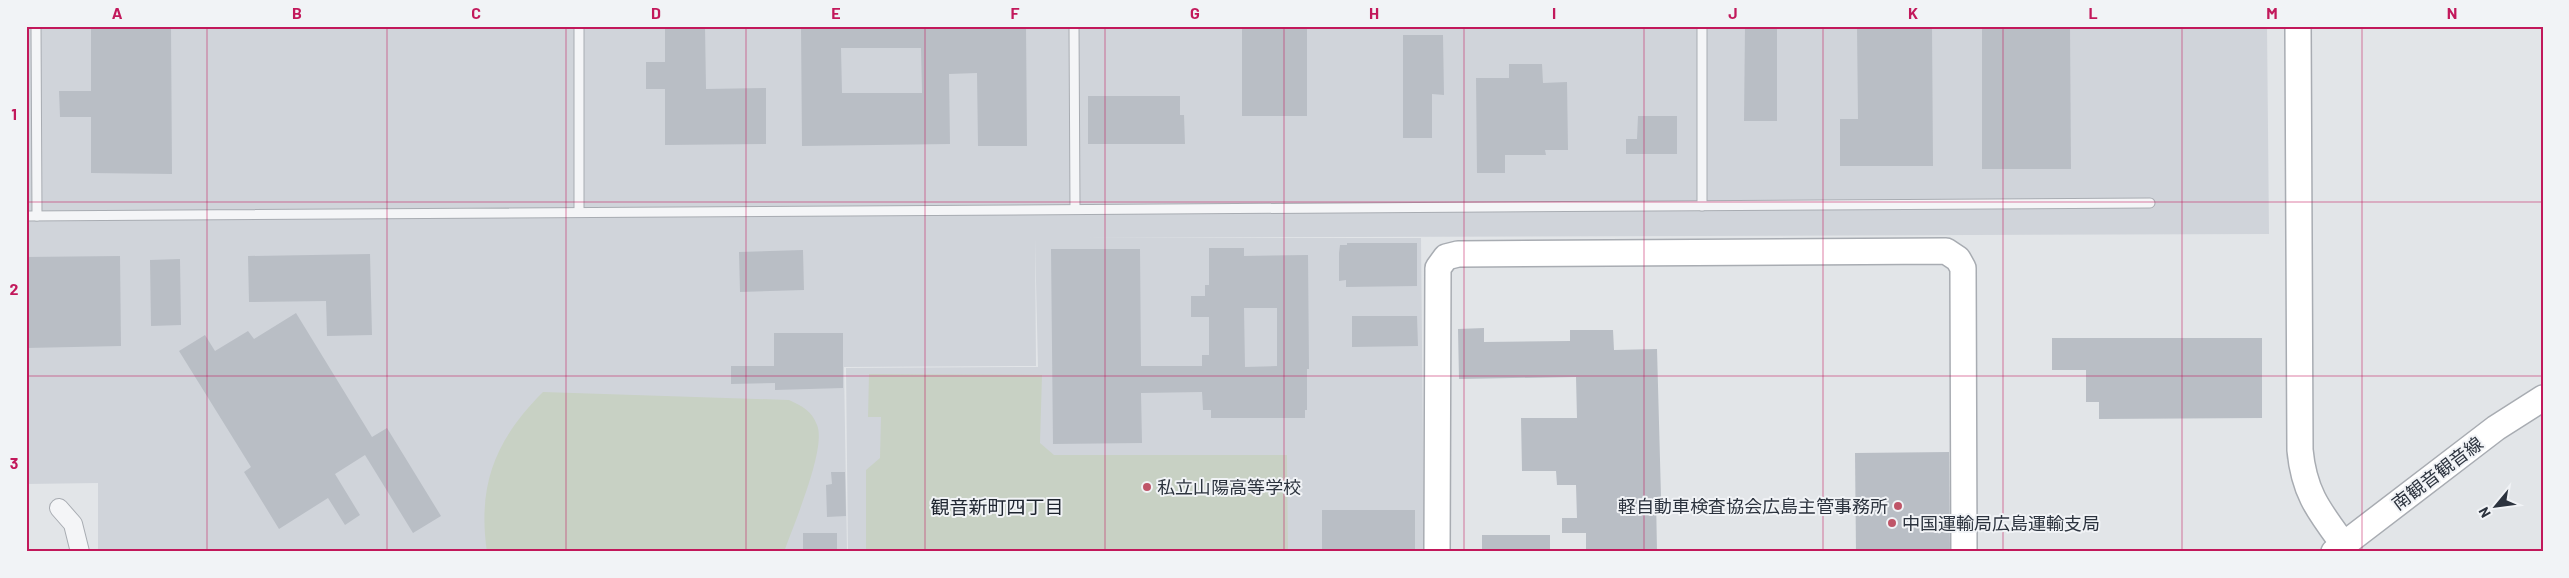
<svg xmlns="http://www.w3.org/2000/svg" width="2569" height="578" font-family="Barlow,'Noto Sans JP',sans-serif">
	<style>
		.built { fill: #d0d4da }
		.green { fill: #c8d1c4 }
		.building { fill: #b9bec5; fill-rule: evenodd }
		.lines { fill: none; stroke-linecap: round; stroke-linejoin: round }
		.lane-casing { stroke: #a8acb2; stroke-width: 11 }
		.street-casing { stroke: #a8acb2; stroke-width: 20 }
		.secondary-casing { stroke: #a8acb2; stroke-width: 28 }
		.lane { stroke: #f4f5f7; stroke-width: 9 }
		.street { stroke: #f4f5f7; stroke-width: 18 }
		.secondary { stroke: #fff; stroke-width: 25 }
		.grid { fill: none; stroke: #c2185b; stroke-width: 1; stroke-opacity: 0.55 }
		.poi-dot { fill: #bf5568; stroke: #f1f3f6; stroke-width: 2 }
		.labels { text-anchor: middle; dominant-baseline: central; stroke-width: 4; stroke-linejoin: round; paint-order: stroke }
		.street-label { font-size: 18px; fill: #2c333e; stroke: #f1f3f6 }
		.poi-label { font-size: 18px; fill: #2c333e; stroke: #f1f3f6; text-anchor: start }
		.neighbourhood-label { font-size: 19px; fill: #1e242f; stroke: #f1f3f6 }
		.neatline { fill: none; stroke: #c2185b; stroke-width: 2 }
		.grid-label { font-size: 16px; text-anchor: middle; font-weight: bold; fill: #c2185b }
	</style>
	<rect width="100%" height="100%" fill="#e2e5e8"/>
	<!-- built -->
	<polygon class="built" points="26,26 2267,26 2269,234 1081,238 1421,238 1424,552 848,552 846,368 1038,367 1035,238 1036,366 844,367 847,552 98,552 98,483 26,484"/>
	<!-- green -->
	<g class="green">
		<polygon points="869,374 1042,375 1040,443 1054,455 1287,455 1288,552 866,552 866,470 880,458 881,417 868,417"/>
		<path d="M543,392L789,400C802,406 812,411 817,425C827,448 793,526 784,552H487C477,484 496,439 543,392Z"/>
	</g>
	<!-- building -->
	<g class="building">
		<polygon points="91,26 171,26 172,174 91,173 91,117 60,117 59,91 91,91"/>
		<polygon points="665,26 705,26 706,89 766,88 766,144 665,145 665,89 646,89 646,62 665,62"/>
		<path d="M801,26H1026L1027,146H978L977,73L949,74L950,144L802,146ZM841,48H921L922,93H842Z"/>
		<rect x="1242" y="26" width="65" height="90"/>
		<polygon points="1745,26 1777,26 1777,121 1744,121"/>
		<polygon points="1857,26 1932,26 1933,166 1840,166 1840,119 1858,119"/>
		<polygon points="1982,26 2070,26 2071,169 1982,169"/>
		<polygon points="1403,35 1443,35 1444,95 1432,94 1432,138 1403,138"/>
		<polygon points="1509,64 1542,64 1543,83 1567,82 1568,150 1545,150 1546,155 1505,155 1505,173 1477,173 1476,78 1509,78"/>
		<polygon points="1088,96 1180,96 1180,115 1184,115 1185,144 1088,144"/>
		<polygon points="1638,116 1677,116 1677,154 1626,154 1626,139 1637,139"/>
		<polygon points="1347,243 1417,243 1417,286 1346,287 1346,280 1339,281 1339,253 1340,245 1347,245"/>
		<path d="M1209,248H1244V256L1308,255L1309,369H1307V410H1305V418H1211V410H1203L1202,392L1141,393L1142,443L1053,444L1051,249H1140L1141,366H1202V355H1209V317H1191V296H1205V285H1209ZM1244,308H1277V366L1245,367Z"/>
		<polygon points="803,250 804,290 740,292 739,252"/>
		<polygon points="370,254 372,335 327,336 326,301 249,302 248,256"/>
		<polygon points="120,256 121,346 26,348 26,257"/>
		<polygon points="180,259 181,325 151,326 150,260"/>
		<polygon points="296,313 372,437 387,428 441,516 413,533 365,455 335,474 360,515 345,525 328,498 279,529 244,472 251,467 179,351 205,335 215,351 248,331 254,339"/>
		<polygon points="1352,316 1417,316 1418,346 1352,347"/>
		<polygon points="1484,328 1484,342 1570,341 1570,330 1613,330 1614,350 1657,349 1661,497 1656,497 1657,552 1586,552 1586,533 1562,533 1562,518 1577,518 1576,485 1557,485 1556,471 1522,471 1521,418 1577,418 1576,377 1459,379 1458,329"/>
		<polygon points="774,333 843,333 843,388 775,390 775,383 731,384 731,366 774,366"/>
		<polygon points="2052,338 2262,338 2262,418 2099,419 2099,402 2086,402 2086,370 2052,370"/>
		<polygon points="1949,452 1950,552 1856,552 1855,453"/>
		<polygon points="831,472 845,472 846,516 827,517 826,485 832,484"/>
		<rect x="1322" y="510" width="93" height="42"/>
		<rect x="803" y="533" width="34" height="16"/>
		<polygon points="1482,535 1550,535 1550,550 1482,549"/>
	</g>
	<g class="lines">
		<defs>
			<g id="lane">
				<polyline points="36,26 37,216"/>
				<polyline points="1074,26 1075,209"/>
				<polyline points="1702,26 1702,206"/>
				<polyline points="579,212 579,26"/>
				<polyline points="26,216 2150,203"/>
			</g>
			<polyline id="street" points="59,508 73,524 80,552"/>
			<g id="secondary">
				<path d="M2298,26L2300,450C2304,493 2319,511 2344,545"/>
				<polyline points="1437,552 1438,268 1446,257 1458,254 1946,251 1958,259 1963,268 1964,552"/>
				<polyline points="2334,552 2496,428 2543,398"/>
			</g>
		</defs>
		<!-- lane casing -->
		<use href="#lane" class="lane-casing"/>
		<!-- street casing -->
		<use href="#street" class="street-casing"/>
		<!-- secondary casing -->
		<use href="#secondary" class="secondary-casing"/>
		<!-- lane -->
		<use href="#lane" class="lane"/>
		<!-- street -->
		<use href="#street" class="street"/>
		<!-- secondary -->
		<use href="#secondary" class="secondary"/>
	</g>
	<!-- grid -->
	<path class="grid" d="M207,26V552M387,26V552M566,26V552M746,26V552M925,26V552M1105,26V552M1284,26V552M1464,26V552M1644,26V552M1823,26V552M2003,26V552M2182,26V552M2362,26V552M26,202H2543M26,376H2543"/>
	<!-- markers -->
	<g class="poi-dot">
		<circle cx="1147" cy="487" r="5"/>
		<circle cx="1898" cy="506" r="5"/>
		<circle cx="1892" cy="523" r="5"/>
	</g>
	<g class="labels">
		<!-- street labels -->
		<g class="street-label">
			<text transform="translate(2437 473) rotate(-37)">南観音観音線</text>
		</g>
		<!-- poi labels -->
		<g class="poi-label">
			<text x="1157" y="487">私立山陽高等学校</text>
			<text x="1888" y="506" text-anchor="end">軽自動車検査協会広島主管事務所</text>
			<text x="1902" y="523">中国運輸局広島運輸支局</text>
		</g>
		<!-- neighbourhood labels -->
		<g class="neighbourhood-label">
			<text x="997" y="506">観音新町四丁目</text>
		</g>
	</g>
	<!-- border -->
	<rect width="2569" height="578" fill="none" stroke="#f1f3f6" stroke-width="55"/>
	<!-- north arrow -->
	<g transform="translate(2496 506) rotate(241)" stroke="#f1f3f6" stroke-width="4" paint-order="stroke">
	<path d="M0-4L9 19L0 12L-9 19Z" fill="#2c333e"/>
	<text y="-8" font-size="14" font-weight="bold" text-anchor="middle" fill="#2c333e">N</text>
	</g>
	<rect x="28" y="28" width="2514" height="522" class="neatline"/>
	<g class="grid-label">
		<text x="117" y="19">A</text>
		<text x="297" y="19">B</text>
		<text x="476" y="19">C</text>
		<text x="656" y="19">D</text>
		<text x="836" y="19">E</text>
		<text x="1015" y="19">F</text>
		<text x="1195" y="19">G</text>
		<text x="1374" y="19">H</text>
		<text x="1554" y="19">I</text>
		<text x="1733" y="19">J</text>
		<text x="1913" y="19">K</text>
		<text x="2093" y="19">L</text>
		<text x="2272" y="19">M</text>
		<text x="2452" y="19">N</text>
		<text x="14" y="120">1</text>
		<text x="14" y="295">2</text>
		<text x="14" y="469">3</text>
	</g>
</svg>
